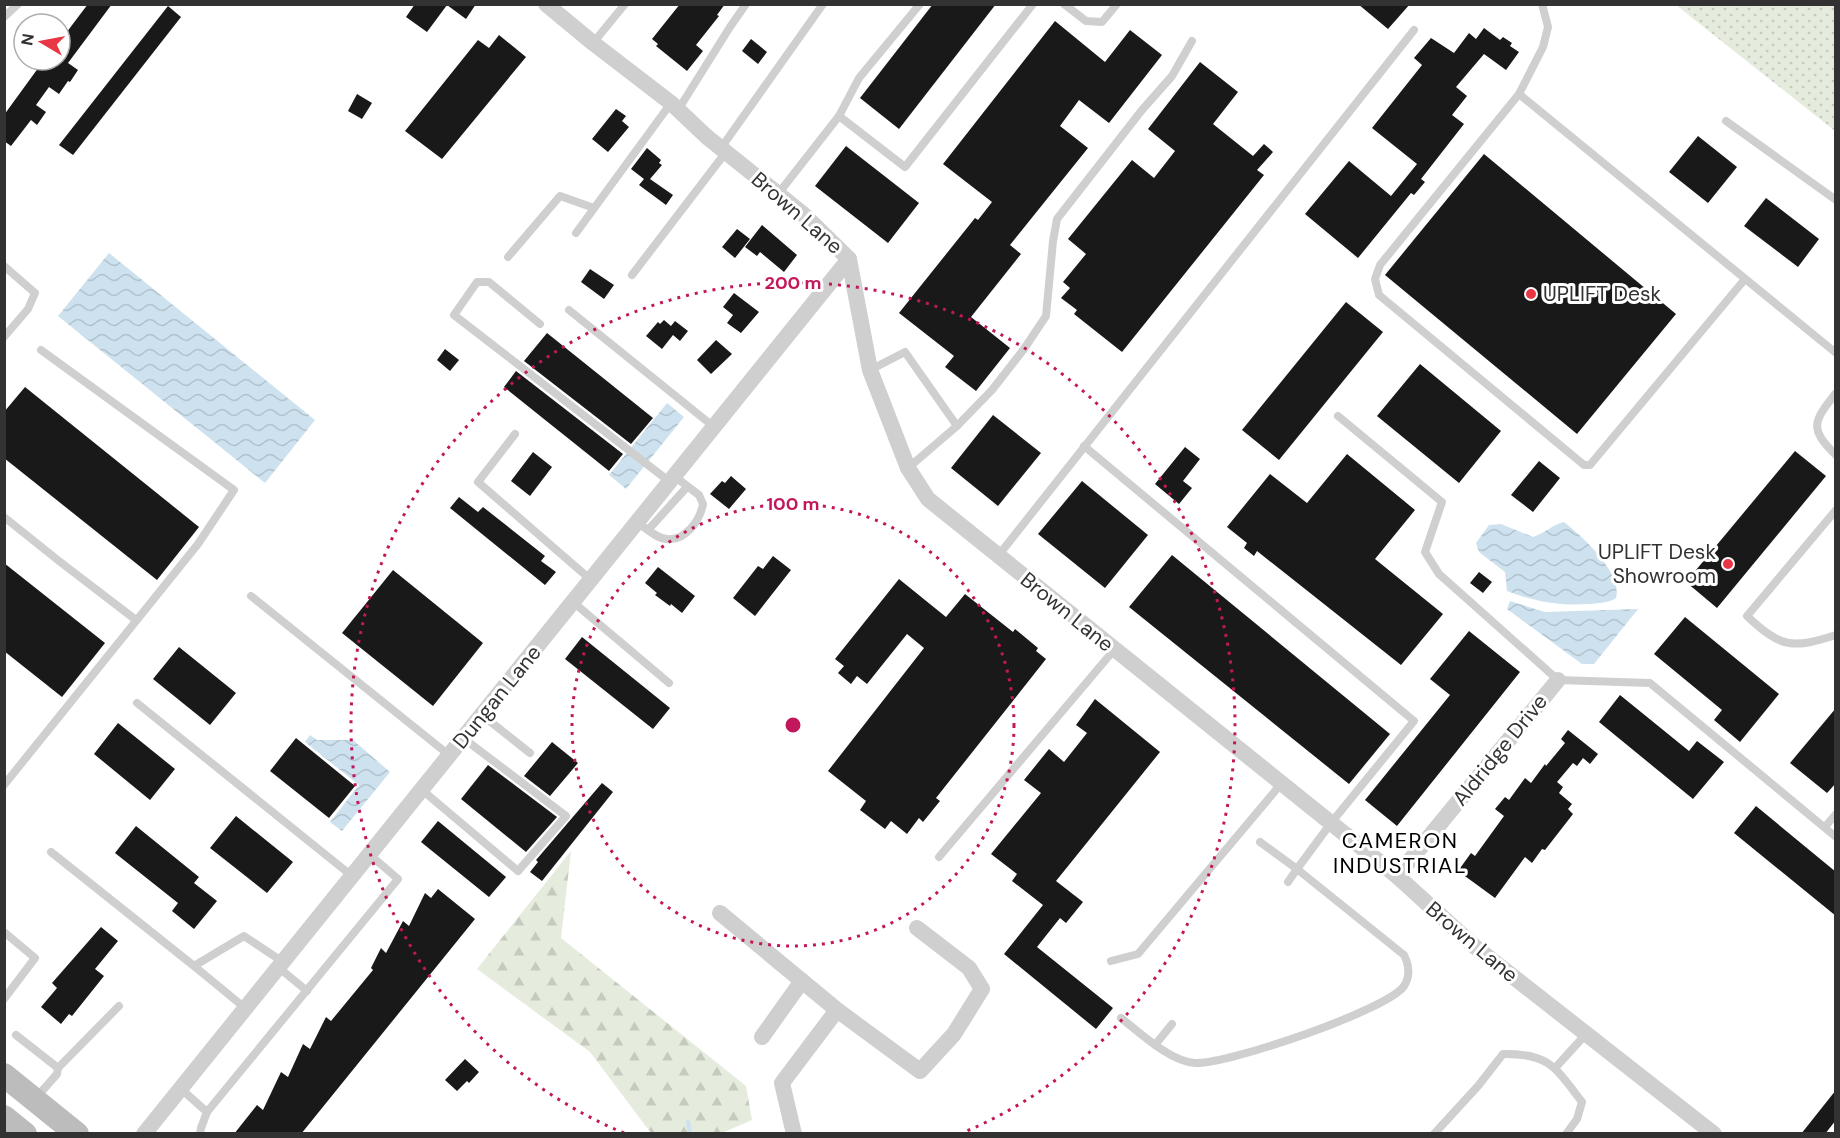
<svg xmlns="http://www.w3.org/2000/svg" width="1840" height="1138" font-family="'DM Sans',sans-serif">
	<style>
		.grass { fill: url(#grass-dots) }
		.forest { fill: url(#forest-firs) }
		.water { fill: url(#water-waves) }
		.lines { fill: none; stroke-linecap: round; stroke-linejoin: round }
		.stream { stroke: #cde2ee; stroke-width: 4.5 }
		.building { fill: #191919 }
		.service { stroke: #cfcfcf; stroke-width: 8 }
		.minor { stroke: #cfcfcf; stroke-width: 16 }
		.secondary { stroke: #bcbcbc; stroke-width: 24 }
		.ring { fill: none; stroke: #c2185b; stroke-width: 3; stroke-dasharray: 3 6 }
		.poi-dot { fill: #e83645; stroke: #fff; stroke-width: 2 }
		.labels { text-anchor: middle; dominant-baseline: central; stroke-width: 6; stroke-linejoin: round; paint-order: stroke }
		.street-label { font-size: 21px; fill: #323232; stroke: #fff }
		.poi-label { font-size: 21px; fill: #323232; stroke: #fff; text-anchor: start }
		.neighbourhood-label { font-size: 22px; letter-spacing: 1.5px; fill: #000; stroke: #fff }
		.centre { fill: #c2185b; stroke: #fff; stroke-width: 3 }
		.ring-label { font-size: 18px; text-anchor: middle; font-weight: bold; fill: #c2185b; stroke: #fff; stroke-width: 6; stroke-linejoin: round; paint-order: stroke }
	</style>
	<defs>
		<pattern id="grass-dots" width="8" height="8" patternUnits="userSpaceOnUse" patternTransform="scale(1.5)"><rect width="8" height="8" fill="#e5ecde"/><path d="M2 2h.1M6 6h.1" fill="none" stroke="#c5cbbf" stroke-width="1.8" stroke-linecap="round"/></pattern>
		<pattern id="forest-firs" width="22" height="20" patternUnits="userSpaceOnUse" patternTransform="scale(1.5)"><rect width="22" height="20" fill="#e5ecde"/><path d="M5 1l3.5 6h-7zM16 11l3.5 6h-7z" fill="#c5cbbf"/></pattern>
		<pattern id="water-waves" width="16" height="10" patternUnits="userSpaceOnUse" patternTransform="scale(1.5)"><rect width="16" height="10" fill="#cde2ee"/><path d="M0 5q4-4 8 0t8 0" fill="none" stroke="#b0c2cd"/></pattern>
	</defs>
	<rect width="100%" height="100%" fill="#fff"/>
	<!-- grass -->
	<polygon class="grass" points="1676,5 1835,5 1835,131"/>
	<!-- forest -->
	<polygon class="forest" points="571,851 561,938 746,1086 752,1120 722,1133 651,1133 590,1052 477,969"/>
	<!-- water -->
	<g class="water">
		<polygon points="109,253 315,420 265,483 58,316"/>
		<polygon points="667,403 684,417 626,489 609,475"/>
		<path d="M1564,522C1582,536 1623,573 1616,598C1608,603 1599,603 1589,604C1558,606 1536,602 1507,591L1505,572L1479,552L1476,543L1489,525L1501,524L1533,537C1545,533 1552,525 1564,522Z"/>
		<polygon points="1510,601 1545,612 1638,609 1594,664 1582,664 1507,609"/>
		<polygon points="310,735 317,740 353,740 390,772 342,831 330,822 359,785 305,742"/>
	</g>
	<g class="lines">
		<!-- stream -->
		<polyline class="stream" points="688,1122 690,1134"/>
	</g>
	<!-- building -->
	<g class="building">
		<polygon points="88,4 112,4 68,63 78,70 70,82 68,81 59,94 49,87 36,105 46,112 37,125 31,120 11,146 4,141 4,115 44,60 60,60 60,41"/>
		<polygon points="415,4 476,4 466,19 447,5 427,32 406,17"/>
		<polygon points="680,4 725,4 717,15 719,16 696,45 703,51 687,71 656,46 658,44 652,39"/>
		<polygon points="933,4 996,4 899,129 860,98"/>
		<polygon points="1358,4 1410,4 1388,29"/>
		<polygon points="168,6 181,17 73,155 59,145"/>
		<polygon points="1055,21 1105,62 1130,30 1162,55 1109,123 1079,100 1060,126 1088,148 1010,245 1021,254 971,317 1010,348 976,391 945,367 954,356 899,313 975,218 978,220 992,202 943,164"/>
		<polygon points="1484,28 1500,40 1503,37 1512,43 1510,46 1519,52 1506,70 1484,54 1456,87 1467,96 1452,115 1464,124 1421,179 1425,182 1414,195 1411,193 1358,258 1305,214 1349,161 1391,196 1417,164 1372,128 1422,65 1414,58 1431,38 1454,53 1469,33 1476,39"/>
		<polygon points="499,35 526,57 442,159 405,131 478,40 489,48"/>
		<polygon points="751,39 767,52 758,64 742,51"/>
		<polygon points="1200,62 1238,92 1213,124 1253,156 1264,144 1273,152 1257,170 1264,175 1122,352 1074,314 1077,310 1061,298 1070,288 1063,282 1086,254 1068,239 1132,160 1154,178 1175,151 1148,129"/>
		<polygon points="357,94 372,103 362,119 348,111"/>
		<polygon points="616,109 626,116 622,121 629,127 608,152 592,139"/>
		<polygon points="1698,136 1737,167 1708,203 1669,172"/>
		<polygon points="846,146 919,203 888,243 815,186"/>
		<polygon points="647,148 661,160 659,163 662,165 650,179 673,195 666,205 639,185 644,179 631,169"/>
		<polygon points="1484,154 1676,314 1577,434 1385,275"/>
		<polygon points="1766,198 1819,239 1798,267 1744,226"/>
		<polygon points="762,225 797,255 784,272 760,252 757,256 745,247"/>
		<polygon points="737,229 750,239 735,258 722,247"/>
		<polygon points="590,269 614,285 604,299 581,282"/>
		<polygon points="734,293 759,312 741,333 727,323 733,315 723,307"/>
		<polygon points="1346,302 1383,332 1279,460 1242,430"/>
		<polygon points="664,320 671,326 675,321 688,331 680,341 673,335 662,349 646,336 658,322 660,324"/>
		<polygon points="547,333 653,418 631,444 524,361"/>
		<polygon points="716,340 732,354 711,374 697,360"/>
		<polygon points="445,349 459,360 450,371 437,360"/>
		<polygon points="1420,364 1501,431 1459,483 1377,416"/>
		<polygon points="516,371 623,454 609,471 504,387"/>
		<polygon points="25,387 199,527 157,580 4,458 4,412"/>
		<polygon points="993,415 1041,453 998,506 951,468"/>
		<polygon points="1185,447 1200,459 1183,481 1192,488 1179,504 1155,484"/>
		<polygon points="1795,451 1826,476 1717,608 1686,582"/>
		<polygon points="533,452 552,467 530,496 511,481"/>
		<polygon points="1347,454 1415,510 1375,559 1443,614 1401,665 1257,551 1254,556 1244,548 1247,543 1227,527 1270,474 1307,503"/>
		<polygon points="1539,461 1560,478 1533,512 1511,495"/>
		<polygon points="731,476 746,489 729,509 710,494 722,481 725,483"/>
		<polygon points="1082,481 1148,535 1105,588 1038,534"/>
		<polygon points="459,497 478,512 483,507 545,556 541,561 556,572 545,585 450,508"/>
		<polygon points="1172,555 1390,734 1349,784 1129,607"/>
		<polygon points="773,556 791,570 755,616 733,598 758,566 763,569"/>
		<polygon points="4,563 105,643 62,697 4,651"/>
		<polygon points="658,567 695,596 682,613 671,604 670,606 655,595 657,593 645,583"/>
		<polygon points="393,570 483,643 433,706 342,633"/>
		<polygon points="1479,572 1492,582 1483,593 1470,583"/>
		<polygon points="899,579 946,617 965,594 1013,632 1015,629 1038,648 1036,651 1046,659 936,798 940,801 923,822 919,818 907,834 891,821 885,829 860,810 866,801 828,771 924,648 907,634 867,684 857,676 851,684 838,673 844,666 835,659"/>
		<polygon points="1685,617 1779,694 1740,742 1714,720 1722,710 1654,654"/>
		<polygon points="1469,631 1520,672 1397,826 1365,800 1450,695 1430,679"/>
		<polygon points="582,637 670,708 653,729 565,659"/>
		<polygon points="179,647 236,693 210,725 153,679"/>
		<polygon points="1620,695 1689,751 1697,741 1724,762 1693,799 1599,722"/>
		<polygon points="1095,699 1160,752 1056,881 1083,902 1066,923 1060,918 1037,947 1113,1008 1096,1029 1004,954 1043,905 1012,881 1017,874 991,854 1041,793 1024,780 1049,749 1064,762 1087,733 1076,725"/>
		<polygon points="1836,708 1836,783 1827,793 1790,763"/>
		<polygon points="118,723 175,769 150,800 94,754"/>
		<polygon points="1568,730 1598,754 1590,764 1583,758 1577,766 1573,763 1557,782 1563,787 1559,793 1572,804 1568,809 1573,814 1545,850 1542,849 1532,863 1525,857 1495,898 1458,871 1471,853 1475,856 1504,816 1495,809 1505,797 1509,800 1525,778 1531,783 1545,764 1546,766 1565,743 1561,739"/>
		<polygon points="296,738 355,786 329,818 270,771"/>
		<polygon points="552,742 578,763 550,796 524,776"/>
		<polygon points="488,765 557,817 526,852 461,799"/>
		<polygon points="602,783 613,792 542,881 530,872 538,862 536,860"/>
		<polygon points="1756,806 1836,872 1836,916 1734,833"/>
		<polygon points="236,816 293,862 267,893 210,848"/>
		<polygon points="438,821 506,877 489,897 421,842"/>
		<polygon points="136,826 199,877 194,883 217,901 194,929 172,911 178,903 115,853"/>
		<polygon points="438,889 475,919 301,1134 234,1134 257,1105 263,1110 281,1072 288,1077 303,1044 310,1049 326,1017 331,1021 373,970 371,968 381,948 386,953 403,921 409,926 425,893 431,898"/>
		<polygon points="101,927 118,941 95,969 104,976 72,1016 69,1014 61,1024 41,1007 57,988 52,983"/>
		<polygon points="465,1059 479,1072 469,1083 467,1081 457,1091 445,1080"/>
		<polygon points="1836,1090 1836,1120 1825,1134 1801,1134"/>
	</g>
	<g class="lines">
		<!-- service -->
		<g class="service">
			<polyline points="1064,4 1086,21 1102,22 1117,4"/>
			<polyline points="4,17 18,4"/>
			<polyline points="593,43 625,4"/>
			<polyline points="1519,94 1543,47 1548,27 1542,4"/>
			<polyline points="678,110 730,27 746,4"/>
			<polyline points="839,116 905,167 1033,4"/>
			<polyline points="1726,121 1836,200"/>
			<polyline points="721,148 823,4"/>
			<polyline points="778,194 839,116 859,78 920,4"/>
			<polyline points="576,233 671,103"/>
			<polyline points="508,257 560,196 594,208"/>
			<polyline points="4,266 35,293 28,309 4,337"/>
			<polyline points="632,275 726,152"/>
			<polyline points="1745,279 1590,465 1584,465 1379,295 1375,279 1380,265 1519,94 1836,353"/>
			<polyline points="569,310 714,427"/>
			<polyline points="540,324 489,282 477,282 454,315 670,482"/>
			<polyline points="870,370 905,352 957,426"/>
			<path d="M1836,393C1814,421 1808,428 1836,455"/>
			<polyline points="1338,416 1442,502 1425,552 1439,574 1558,680 1650,683 1836,837"/>
			<polyline points="515,434 478,482 591,580"/>
			<path d="M1084,446L1414,721L1331,823L1297,869L1404,955C1409,965 1411,975 1404,986C1388,1010 1226,1065 1195,1063C1171,1062 1140,1033 1121,1018"/>
			<polyline points="908,468 957,426 992,390 1024,349 1046,316 1053,241 1057,219 1142,110 1172,76 1192,41"/>
			<path d="M1836,510L1747,616C1781,648 1792,649 1836,635"/>
			<polyline points="4,517 59,561 136,620"/>
			<path d="M637,522C646,528 657,539 667,539C686,541 700,520 703,504L699,495L674,476"/>
			<polyline points="648,530 687,487"/>
			<polyline points="998,556 1414,30"/>
			<polyline points="251,596 449,755"/>
			<polyline points="573,602 669,683"/>
			<polyline points="137,703 352,876"/>
			<polyline points="482,715 530,753"/>
			<polyline points="4,785 198,544 234,490 41,350"/>
			<polyline points="422,790 518,871 566,816 463,738"/>
			<polyline points="1825,827 1836,814"/>
			<polyline points="1260,842 1297,869 1288,882"/>
			<polyline points="51,852 194,966"/>
			<polyline points="939,857 1114,650"/>
			<polyline points="4,932 35,958 4,999"/>
			<polyline points="1111,961 1138,954 1281,784"/>
			<polyline points="278,967 307,991"/>
			<polyline points="245,1008 194,966 244,936 283,962"/>
			<polyline points="16,1035 58,1068 57,1074 35,1099"/>
			<polyline points="1155,1045 1172,1024"/>
			<polyline points="1556,1067 1586,1034"/>
			<polyline points="58,1068 119,1006"/>
			<polyline points="180,1088 207,1112 201,1128 200,1134"/>
			<polyline points="207,1112 398,879 369,854"/>
			<path d="M1434,1134L1478,1086L1503,1054C1549,1053 1556,1068 1582,1102L1577,1119L1566,1134"/>
		</g>
		<!-- minor -->
		<g class="minor">
			<polyline points="546,4 593,43 671,103 707,137 803,214 849,259 870,370 908,468 928,499 1397,876 1474,946 1714,1134"/>
			<polyline points="1397,876 1558,680"/>
			<polyline points="720,913 837,1010"/>
			<polyline points="762,1037 802,981"/>
			<polyline points="144,1134 849,259"/>
			<polyline points="794,1134 782,1083 837,1010 920,1071 954,1034 982,989 969,968 917,928"/>
		</g>
		<!-- secondary -->
		<g class="secondary">
			<polyline points="4,1075 77,1134"/>
			<polyline points="4,1117 25,1134"/>
		</g>
	</g>
	<!-- distance rings -->
	<g class="ring">
		<circle cx="793" cy="725" r="221"/>
		<path d="M624 1133A442 442 0 1 1 962 1133"/>
	</g>
	<!-- markers -->
	<g class="poi-dot">
		<circle cx="1531" cy="294" r="6"/>
		<circle cx="1728" cy="564" r="6"/>
	</g>
	<g class="labels">
		<!-- street labels -->
		<g class="street-label">
			<text transform="translate(797 213) rotate(41)">Brown Lane</text>
			<text transform="translate(1067 612) rotate(39)">Brown Lane</text>
			<text transform="translate(497 697) rotate(-51)">Dungan Lane</text>
			<text transform="translate(1500 750) rotate(-51)">Aldridge Drive</text>
			<text transform="translate(1472 942) rotate(40)">Brown Lane</text>
		</g>
		<!-- poi labels -->
		<g class="poi-label">
			<text x="1543" y="294">UPLIFT Desk</text>
			<text x="1716" y="552" text-anchor="end">UPLIFT Desk<tspan x="1716" dy="24">Showroom</tspan></text>
		</g>
		<!-- neighbourhood labels -->
		<g class="neighbourhood-label">
			<text x="1400" y="840">CAMERON<tspan x="1400" dy="25">INDUSTRIAL</tspan></text>
		</g>
	</g>
	<circle cx="793" cy="725" r="9" class="centre"/>
	<g class="ring-label">
		<text x="793" y="289">200 m</text>
		<text x="793" y="510">100 m</text>
	</g>
	<!-- border -->
	<rect width="1840" height="1138" fill="none" stroke="#323232" stroke-width="12"/>
	<!-- north arrow -->
	<g transform="translate(42 42) rotate(280)"><circle r="28" fill="#ffffff" stroke="#adadad" stroke-width="1.5"/>
	<path d="M0-4.5L10 22L0 15L-10 22Z" fill="#e83645"/>
	<text y="-9" font-size="16" font-weight="bold" text-anchor="middle" fill="#323232">N</text>
	</g>
</svg>
